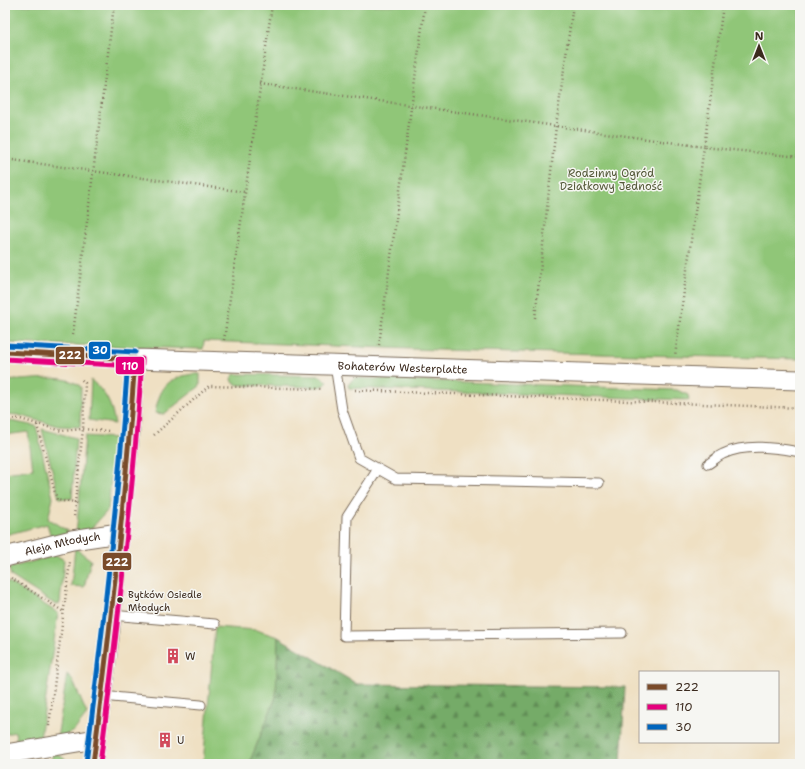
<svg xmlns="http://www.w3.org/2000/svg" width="805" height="769" font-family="'Shantell Sans',sans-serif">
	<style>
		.green { fill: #90c678; stroke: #66784b }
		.forest { fill: url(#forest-firs); stroke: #586a43 }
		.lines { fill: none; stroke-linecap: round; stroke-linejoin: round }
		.lane-casing { stroke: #7a6a58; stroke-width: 11 }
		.street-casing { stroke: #7a6a58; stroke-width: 21 }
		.path { stroke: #7a6a58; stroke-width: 2.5; stroke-dasharray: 1 3; stroke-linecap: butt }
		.lane { stroke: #fff; stroke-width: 9 }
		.street { stroke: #fff; stroke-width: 19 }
		.bus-1-casing { stroke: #f6f6f2; stroke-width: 8 }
		.bus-2-casing { stroke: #f6f6f2; stroke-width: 8 }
		.bus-3-casing { stroke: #f6f6f2; stroke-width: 8 }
		.bus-1 { stroke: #7a4b2a; stroke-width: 5 }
		.bus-2 { stroke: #e5007d; stroke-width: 5 }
		.bus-3 { stroke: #0065bd; stroke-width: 5 }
		.bus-dot { fill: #3b2a1e; stroke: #f6f6f2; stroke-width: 1.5 }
		.labels { text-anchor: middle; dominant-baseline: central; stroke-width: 3; stroke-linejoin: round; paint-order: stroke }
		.bus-label { font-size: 10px; fill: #3b2a1e; stroke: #f6f6f2; text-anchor: start }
		.park-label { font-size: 11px; fill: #545939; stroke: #f6f6f2 }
		.street-label { font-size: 11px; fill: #3b2a1e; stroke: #f6f6f2 }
		.poi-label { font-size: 11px; fill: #3b2a1e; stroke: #f6f6f2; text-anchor: start }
		.line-badge { stroke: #f6f6f2; stroke-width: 1.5 }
		.badge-label { font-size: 11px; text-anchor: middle; font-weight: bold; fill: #fff }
	</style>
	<defs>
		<pattern id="forest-firs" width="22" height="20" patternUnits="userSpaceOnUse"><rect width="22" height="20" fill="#74ab68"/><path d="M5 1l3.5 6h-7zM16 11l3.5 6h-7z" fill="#608b55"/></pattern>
	</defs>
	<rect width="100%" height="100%" fill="#f6f6f2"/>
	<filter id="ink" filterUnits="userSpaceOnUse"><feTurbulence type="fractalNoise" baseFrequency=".025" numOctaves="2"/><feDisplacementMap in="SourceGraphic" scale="8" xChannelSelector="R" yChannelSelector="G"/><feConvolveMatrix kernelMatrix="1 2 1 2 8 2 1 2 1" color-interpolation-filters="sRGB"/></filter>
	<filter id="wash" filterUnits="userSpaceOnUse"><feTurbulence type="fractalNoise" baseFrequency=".012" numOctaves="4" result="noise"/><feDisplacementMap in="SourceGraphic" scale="16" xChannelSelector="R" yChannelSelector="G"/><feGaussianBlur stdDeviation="0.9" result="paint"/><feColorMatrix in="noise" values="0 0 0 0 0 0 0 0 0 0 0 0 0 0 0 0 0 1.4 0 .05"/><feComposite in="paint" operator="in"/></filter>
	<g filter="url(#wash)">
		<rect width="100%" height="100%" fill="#efe0c3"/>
		<!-- green -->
		<g class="green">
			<polygon points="5,5 800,5 800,359 438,350 204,341 203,349 5,343"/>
			<path d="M193,374H200V386L164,414L155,413C160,388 166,378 193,374Z"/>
			<polygon points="236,374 320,376 327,382 325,385 318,387 238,385 232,382 231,379 233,375"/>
			<polygon points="354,378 677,390 688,395 689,400 349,388 348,385"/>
			<path d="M17,380C36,380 66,373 81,387L80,427L58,426L18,415L5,414V381Z"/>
			<path d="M91,380C107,394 111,403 115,424L89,420Z"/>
			<polygon points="5,420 36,426 53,498 48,519 68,531 67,539 52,540 47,524 5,535 5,473 33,469 28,432 5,435"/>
			<polygon points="42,429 76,438 72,499 59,498"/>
			<polygon points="85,436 115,438 108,510 89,531 76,535"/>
			<polygon points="75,548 91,560 84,587 71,586"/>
			<polygon points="56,555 64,560 60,603 56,605 11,576 9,568"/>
			<polygon points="5,580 58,613 40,739 17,743 15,732 5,734"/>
			<polygon points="215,627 256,630 278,637 276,697 249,764 203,764"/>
			<polygon points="67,674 72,679 87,714 74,731 57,739"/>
			<polygon points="53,751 72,764 51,764"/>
		</g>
		<!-- forest -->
		<polygon class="forest" points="278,637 357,684 625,687 621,764 249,764 276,697"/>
	</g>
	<g filter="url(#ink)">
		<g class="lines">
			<defs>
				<g id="lane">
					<polyline points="335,365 342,410 359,458 396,479 599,483"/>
					<path d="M708,464C713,461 718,456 723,454C747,443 776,448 800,452"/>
					<polyline points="378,469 347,517 344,636 622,633"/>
					<polyline points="111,615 215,624"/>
					<polyline points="101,696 201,705"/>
				</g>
				<g id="street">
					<path id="s1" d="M5,352L135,359L800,380"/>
					<path id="s2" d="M5,557L72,540L119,533"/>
					<polyline points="5,754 96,739"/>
					<polyline points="93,764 110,631 130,433 135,359"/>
				</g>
			</defs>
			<!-- lane casing -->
			<use href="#lane" class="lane-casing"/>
			<!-- street casing -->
			<use href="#street" class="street-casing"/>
			<!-- path -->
			<g class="path">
				<polyline points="723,5 704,147 800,157"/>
				<polyline points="260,84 704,147 675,356"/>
				<polyline points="5,159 245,192"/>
				<polyline points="535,318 556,126 573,5"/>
				<polyline points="73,334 114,5"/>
				<polyline points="224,340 272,5"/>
				<polyline points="379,345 425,5"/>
				<polyline points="355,390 800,408"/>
				<polyline points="5,418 20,419 62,431 83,429 109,431"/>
				<polyline points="37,425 57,500 75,503 74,519"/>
				<polyline points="154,435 209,386 322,389"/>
				<polyline points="75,503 83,429 85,383 80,378"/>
				<polyline points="11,578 64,612"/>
				<polyline points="49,726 70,562"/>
			</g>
			<!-- lane -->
			<use href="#lane" class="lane"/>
			<!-- street -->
			<use href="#street" class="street"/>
			<defs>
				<g id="bus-1">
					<polyline points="5,352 135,359"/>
					<path d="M93,764C110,629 126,494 135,359"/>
				</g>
				<g id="bus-2">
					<polyline points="5,359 135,366"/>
					<path d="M100,764C117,629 133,495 142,359"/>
				</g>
				<g id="bus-3">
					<polyline points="5,345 135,352"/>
					<path d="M86,763C103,629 119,494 128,359"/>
				</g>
			</defs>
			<!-- bus-1 casing -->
			<use href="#bus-1" class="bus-1-casing"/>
			<!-- bus-2 casing -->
			<use href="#bus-2" class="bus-2-casing"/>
			<!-- bus-3 casing -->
			<use href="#bus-3" class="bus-3-casing"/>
			<!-- bus-1 -->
			<use href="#bus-1" class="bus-1"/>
			<!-- bus-2 -->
			<use href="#bus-2" class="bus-2"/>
			<!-- bus-3 -->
			<use href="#bus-3" class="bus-3"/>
		</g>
	</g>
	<!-- icons -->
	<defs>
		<symbol id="building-bare" viewBox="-9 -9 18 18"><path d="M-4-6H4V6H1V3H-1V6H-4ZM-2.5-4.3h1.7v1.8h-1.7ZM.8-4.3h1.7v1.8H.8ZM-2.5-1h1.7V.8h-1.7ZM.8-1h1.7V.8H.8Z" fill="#d1495b" stroke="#f6f6f2" stroke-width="2.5" paint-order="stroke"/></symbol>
	</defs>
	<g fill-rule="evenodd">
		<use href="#building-bare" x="162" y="645" width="22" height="22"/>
		<use href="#building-bare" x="154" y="729" width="22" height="22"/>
	</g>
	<!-- markers -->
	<circle class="bus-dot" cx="120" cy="600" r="3.5"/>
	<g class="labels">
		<!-- bus labels -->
		<g class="bus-label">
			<text x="128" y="594">Bytków Osiedle<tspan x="128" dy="13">Młodych</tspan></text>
		</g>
		<!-- park labels -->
		<g class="park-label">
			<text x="611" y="173">Rodzinny Ogród<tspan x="611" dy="13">Działkowy Jedność</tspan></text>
		</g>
		<!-- street labels -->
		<g class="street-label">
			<text stroke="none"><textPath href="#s1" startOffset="398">Bohaterów Westerplatte</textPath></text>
			<text stroke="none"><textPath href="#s2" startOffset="59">Aleja Młodych</textPath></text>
		</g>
		<!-- poi labels -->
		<g class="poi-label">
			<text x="185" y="656">W</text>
			<text x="177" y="740">U</text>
		</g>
	</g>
	<g class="line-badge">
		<rect x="88" y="341" width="23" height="19" rx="4" fill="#0065bd"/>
		<rect x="55" y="346" width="30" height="19" rx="4" fill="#7a4b2a"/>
		<rect x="115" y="356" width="30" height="19" rx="4" fill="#e5007d"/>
		<rect x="102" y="552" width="30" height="19" rx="4" fill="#7a4b2a"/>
	</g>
	<g class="badge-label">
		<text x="100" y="354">30</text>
		<text x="70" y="359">222</text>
		<text x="130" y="370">110</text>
		<text x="117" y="566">222</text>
	</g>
	<!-- margin -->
	<rect width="805" height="769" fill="none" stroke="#f6f6f2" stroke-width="20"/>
	<!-- legend -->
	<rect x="639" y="671" width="140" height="72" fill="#f6f6f2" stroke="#aba49d"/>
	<rect x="647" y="684" width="20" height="6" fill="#7a4b2a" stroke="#aba49d"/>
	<text x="675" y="691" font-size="12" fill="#3b2a1e">222</text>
	<rect x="647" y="704" width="20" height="6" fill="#e5007d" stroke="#aba49d"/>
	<text x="675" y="711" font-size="12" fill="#3b2a1e">110</text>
	<rect x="647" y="724" width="20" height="6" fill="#0065bd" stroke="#aba49d"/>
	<text x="675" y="731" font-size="12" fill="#3b2a1e">30</text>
	<!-- north arrow -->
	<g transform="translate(759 46)" stroke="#f6f6f2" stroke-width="3" paint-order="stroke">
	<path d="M0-3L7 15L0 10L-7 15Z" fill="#3b2a1e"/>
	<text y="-6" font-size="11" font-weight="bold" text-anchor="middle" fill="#3b2a1e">N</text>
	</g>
</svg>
